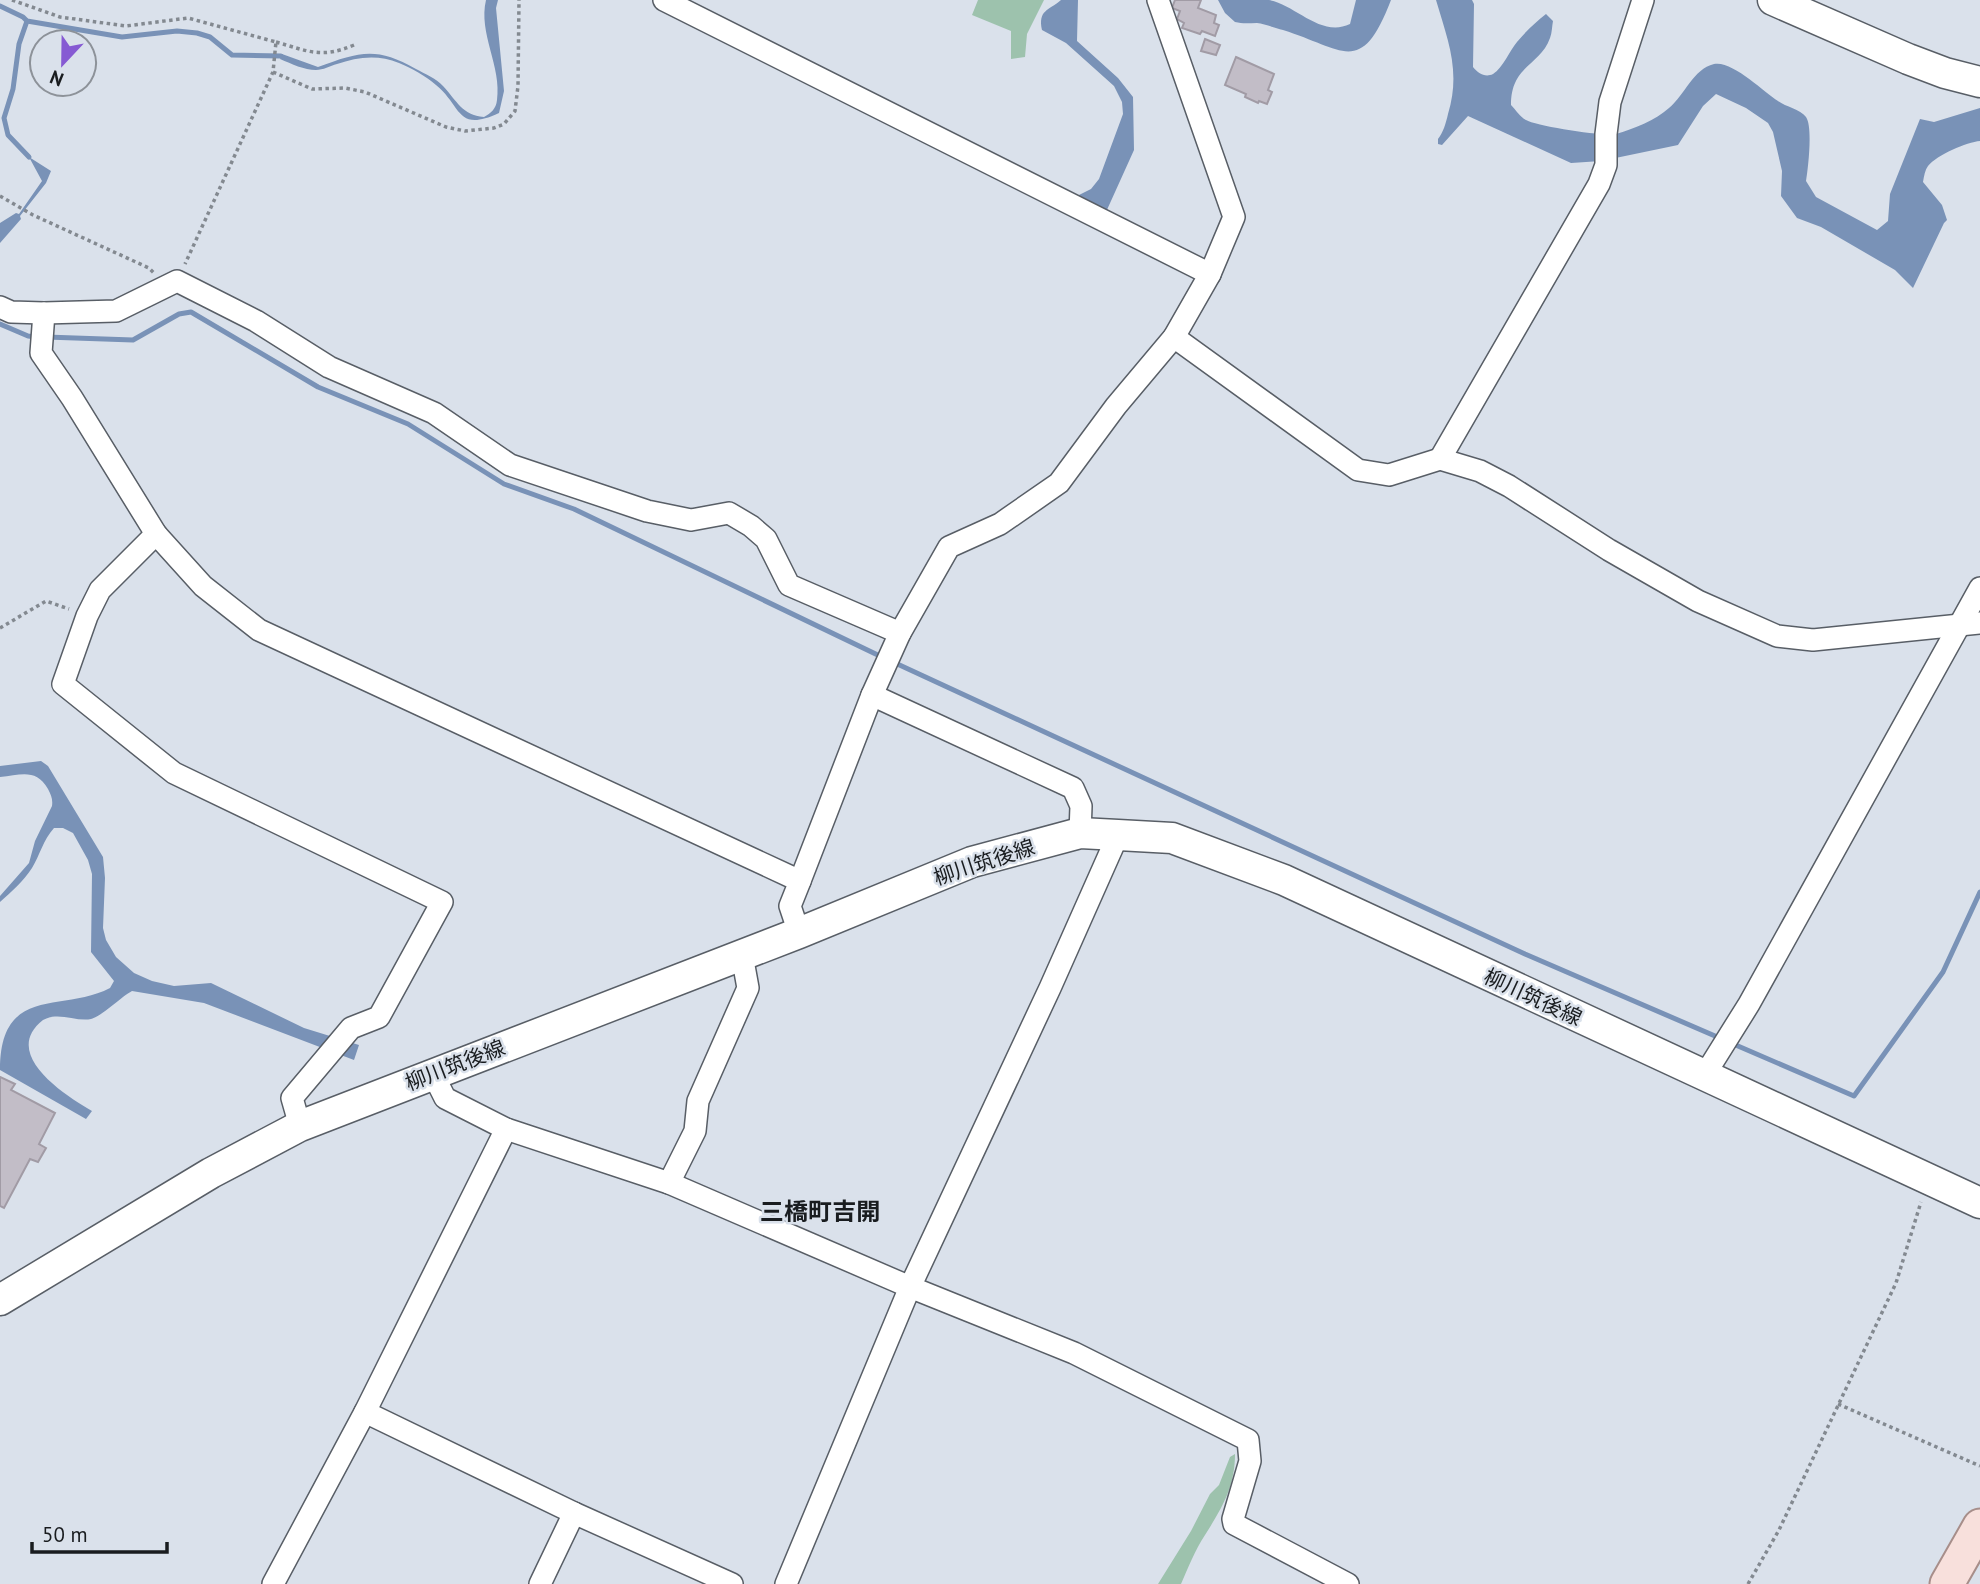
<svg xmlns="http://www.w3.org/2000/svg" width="1980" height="1584" font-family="'PT Sans','Noto Sans JP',sans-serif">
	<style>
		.green { fill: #9dc2ad }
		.water { fill: #7992b7 }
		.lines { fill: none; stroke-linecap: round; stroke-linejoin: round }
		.stream { stroke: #7992b7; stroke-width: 5 }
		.building { fill: #c2bdc7; stroke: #a19ba5; stroke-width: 2 }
		.street-casing { stroke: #585e66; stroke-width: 24 }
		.secondary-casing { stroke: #585e66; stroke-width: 33 }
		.primary-casing { stroke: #a78e8a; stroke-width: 37 }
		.path { stroke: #838990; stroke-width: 3.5; stroke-dasharray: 3.5 3.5; stroke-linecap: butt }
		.street { stroke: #fff; stroke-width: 21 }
		.secondary { stroke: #fff; stroke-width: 30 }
		.primary { stroke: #f8e0dc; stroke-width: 33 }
		.labels { text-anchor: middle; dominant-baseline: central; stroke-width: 5; stroke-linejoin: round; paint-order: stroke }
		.street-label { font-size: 21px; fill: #191c1f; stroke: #dae1eb }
		.quarter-label { font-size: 24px; font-weight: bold; fill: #191c1f; stroke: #dae1eb }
	</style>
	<rect width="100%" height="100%" fill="#dae1eb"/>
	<!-- green -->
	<g class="green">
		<polygon points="978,0 1044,0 1027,34 1025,57 1011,59 1011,31 972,15"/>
		<path d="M1235,1454C1235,1487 1222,1508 1205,1535C1195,1550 1188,1568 1181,1584H1158L1191,1531L1210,1494L1219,1485L1230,1457Z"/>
	</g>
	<!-- water -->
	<g class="water">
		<path d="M486,0H498L496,8L504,91L499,113C456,133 462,106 436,85C426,76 411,68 399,63C378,54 357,57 337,64C330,66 323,70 316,70C304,70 292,64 280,59L282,54L318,67C359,52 376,46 416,69C425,74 436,78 443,86C457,101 462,115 484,117C491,113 496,109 497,100C502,67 478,33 486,0Z"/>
		<path d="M1061,0H1078L1077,41L1118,78L1133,97L1134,150L1106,212L1073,198L1091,189L1099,179L1123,114L1122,102L1114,86L1066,43L1042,30C1038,10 1048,11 1061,0Z"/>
		<path d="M1218,0C1234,0 1253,0 1269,0C1296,5 1321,38 1350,24L1356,0H1391C1361,78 1344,49 1283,30C1275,28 1265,24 1257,23C1249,23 1243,24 1235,22L1225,13Z"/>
		<path d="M1436,0H1472L1474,4L1473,67C1478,73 1485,78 1493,74C1503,68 1510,50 1517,42C1526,31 1536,22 1546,14L1553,21C1552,26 1552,33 1550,38C1540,66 1511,65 1511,105C1516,110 1520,117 1526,120C1536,126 1605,137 1616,134C1633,129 1656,120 1669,108C1685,95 1693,69 1714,64C1732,60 1764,92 1778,101C1786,107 1800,109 1806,117C1813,127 1808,169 1806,181L1816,197L1877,230L1888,221L1890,194L1920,119L1934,122L1980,108V141C1967,142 1937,155 1928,166C1925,170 1924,176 1923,182L1942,205L1947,220L1944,223L1913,288L1895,270L1821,227L1797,218L1781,196L1782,171L1773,132L1768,123L1746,108L1716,94L1703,106L1678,145L1601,161L1571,163L1468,116L1442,145L1438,144V139C1443,133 1446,123 1448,114C1461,71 1448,41 1436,0Z"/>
		<polygon points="29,157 51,171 46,183 20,216 21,219 0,243 0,223 16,213 19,214 42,181"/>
		<path d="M41,761L48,766L103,857L105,878L103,928L106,940L116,957L134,973L152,981L174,986L211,983L304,1028L359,1045L354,1060L204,1003L132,991C121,997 102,1016 91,1019C76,1022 58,1011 43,1020C0,1054 65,1095 92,1111L86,1119L0,1070C0,984 63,1013 110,988L114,981L91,952L92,874L88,860L73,833L63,828H54C43,840 40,855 32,868C23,882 11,892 0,902V896L29,863L35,841L52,806C53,799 51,795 48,789C36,768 21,775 0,777V766Z"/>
	</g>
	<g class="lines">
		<!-- stream -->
		<g class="stream">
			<polyline points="0,6 23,17 27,21 122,37 177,31 197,33 210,37 232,55 281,56"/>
			<polyline points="27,21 19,44 13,89 4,118 8,135 29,157"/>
			<polyline points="0,324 28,336 36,337"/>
			<polyline points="46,337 133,340 179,314 191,312 318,387 408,424 504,484 574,509 884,658"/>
			<polyline points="893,662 1525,954 1722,1039"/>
			<polyline points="1731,1043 1854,1096 1943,972 1980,892"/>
		</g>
	</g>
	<!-- building -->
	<g class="building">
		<polygon points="1175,0 1201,0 1198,8 1216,15 1214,23 1219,25 1215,36 1202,31 1200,34 1182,28 1184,23 1177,19 1180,11 1172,8"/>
		<polygon points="1205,39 1220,45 1216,55 1201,51"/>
		<polygon points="1236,57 1274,74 1268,90 1272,92 1267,104 1259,101 1258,103 1245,97 1246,94 1225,85"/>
		<polygon points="0,1077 15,1084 11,1090 55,1113 39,1144 46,1148 38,1162 30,1159 4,1208 0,1206"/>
	</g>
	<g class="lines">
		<defs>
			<g id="street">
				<polyline points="664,0 1210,274"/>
				<polyline points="0,307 11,312 44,313"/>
				<polyline points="1174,337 1358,470 1389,475 1440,459 1480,471 1509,486 1609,550 1698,601 1777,636 1813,640 1980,623"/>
				<polyline points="1440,459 1599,184 1606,165 1606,134 1610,102 1643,0"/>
				<polyline points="156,534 100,590 87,616 63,684 174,773 442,902 379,1017 351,1028 292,1098 300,1126"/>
				<polyline points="872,695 900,633 949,547 1000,524 1059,483 1116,406 1174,337 1210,274 1234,217 1158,0"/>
				<polyline points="800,881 872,695 1073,788 1081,806 1080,833"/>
				<polyline points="799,933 790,906 800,881 259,630 203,586 156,534 72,398 41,353 44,313 116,311 177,281 256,321 329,367 434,413 510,465 647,511 691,520 729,513 751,526 766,539 789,585 900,633"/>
				<polyline points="433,1074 445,1098 506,1129 669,1183 910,1287 1074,1353 1248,1440 1250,1461 1233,1519 1234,1524 1348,1584"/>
				<polyline points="1704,1076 1749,1004 1980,588"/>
				<polyline points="669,1183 695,1131 698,1101 748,988 742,955"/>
				<polyline points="365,1412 574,1513 732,1584"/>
				<polyline points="273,1584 365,1412 506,1129"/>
				<polyline points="540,1584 574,1513"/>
				<polyline points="786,1584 910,1287 1050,988 1118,835"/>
			</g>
			<g id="secondary">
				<polyline points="1773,0 1908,59 1945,73 1980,82"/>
				<polyline points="0,1300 211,1173 300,1126 799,933 972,862 1080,833 1118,835 1172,838 1284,880 1980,1203"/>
			</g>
			<polyline id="primary" points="1947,1584 1980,1526"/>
		</defs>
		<!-- street casing -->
		<use href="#street" class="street-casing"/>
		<!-- secondary casing -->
		<use href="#secondary" class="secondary-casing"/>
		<!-- primary casing -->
		<use href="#primary" class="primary-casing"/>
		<!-- path -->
		<g class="path">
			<polyline points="12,0 60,17 126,26 188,18 276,42 273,72 185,264"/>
			<path d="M276,42C308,51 321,59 354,45"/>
			<polyline points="273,72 312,89 345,88 365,92 446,127 465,131 494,128 504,124 515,111 518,86 519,0"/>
			<polyline points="0,196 33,215 149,268 154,273"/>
			<polyline points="0,628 46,601 69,609"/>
			<polyline points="1838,1404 1980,1466"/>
			<polyline points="1748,1584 1779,1530 1896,1283 1921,1202"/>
		</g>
		<!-- street -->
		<use href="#street" class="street"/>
		<!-- secondary -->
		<use href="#secondary" class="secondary"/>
		<!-- primary -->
		<use href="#primary" class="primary"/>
	</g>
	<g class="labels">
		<!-- street labels -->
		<g class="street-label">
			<text transform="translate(984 862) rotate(-18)">柳川筑後線</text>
			<text transform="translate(1533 997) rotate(25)">柳川筑後線</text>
			<text transform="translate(455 1065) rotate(-21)">柳川筑後線</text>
		</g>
		<!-- quarter labels -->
		<g class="quarter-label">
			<text x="820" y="1211">三橋町吉開</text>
		</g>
	</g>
	<!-- north arrow -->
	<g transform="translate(63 63) rotate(202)"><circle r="33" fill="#dae1eb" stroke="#8d9299" stroke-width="2"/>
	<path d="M0-5L12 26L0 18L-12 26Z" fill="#865ad3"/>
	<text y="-10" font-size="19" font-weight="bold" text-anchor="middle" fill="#191c1f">N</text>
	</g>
	<!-- scale -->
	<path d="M32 1542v10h135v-10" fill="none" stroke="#191c1f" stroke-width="3.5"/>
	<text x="42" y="1542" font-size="21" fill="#191c1f" stroke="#dae1eb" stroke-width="5" paint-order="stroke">50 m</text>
</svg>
